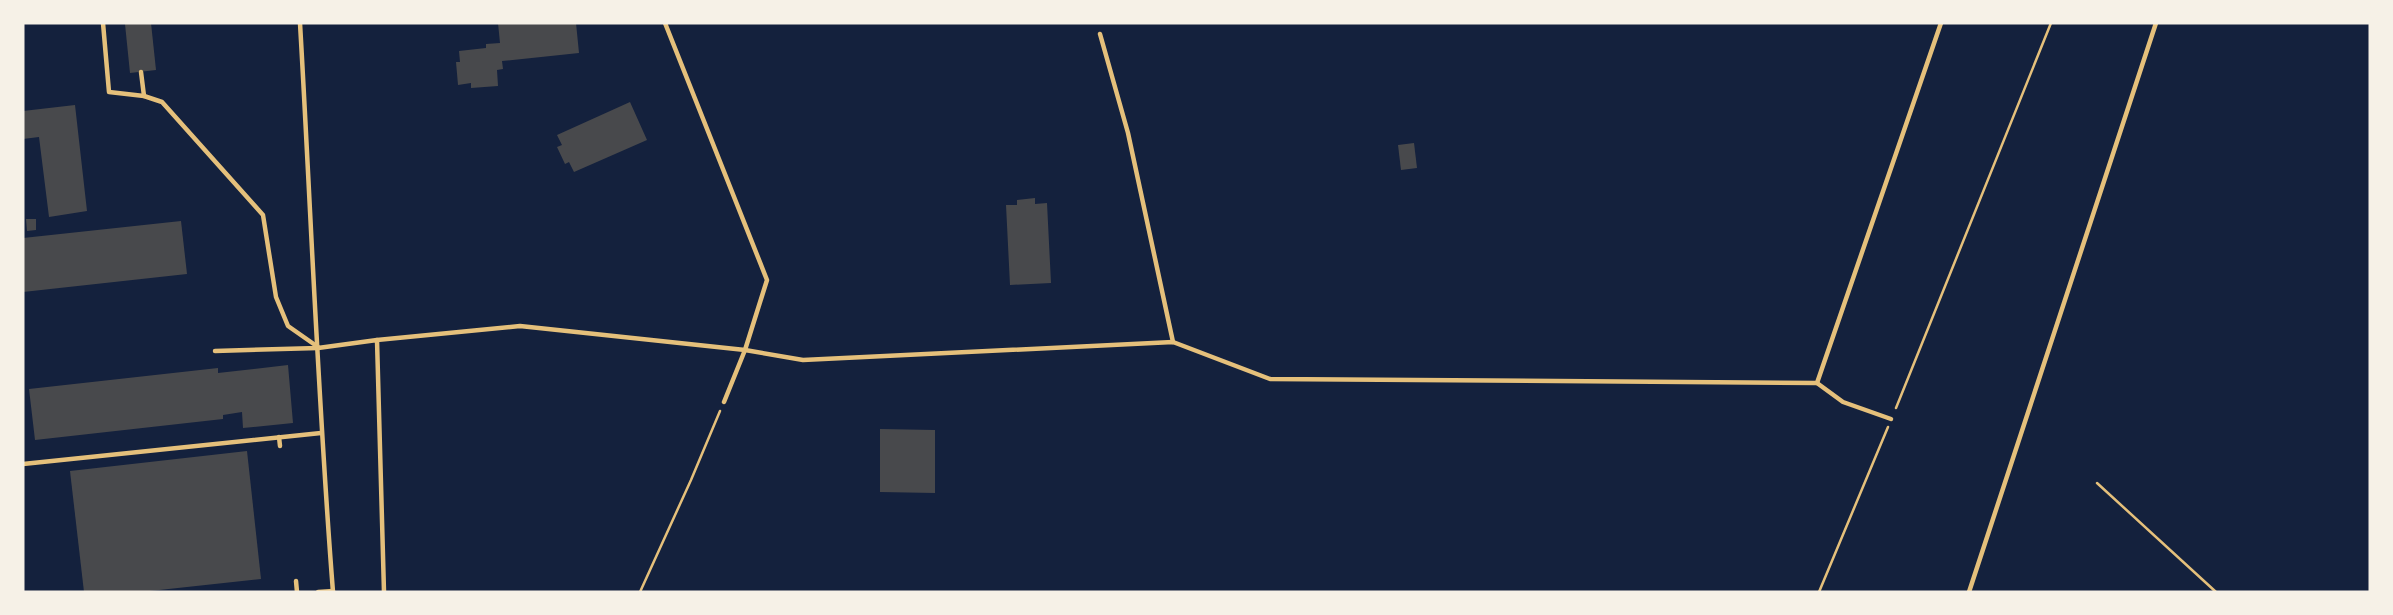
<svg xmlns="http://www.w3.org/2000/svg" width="2393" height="615" font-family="Inter,sans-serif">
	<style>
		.building { fill: #48494c }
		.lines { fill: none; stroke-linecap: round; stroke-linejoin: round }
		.path { stroke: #e5c07b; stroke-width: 2.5 }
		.service { stroke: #e5c07b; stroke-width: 4.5 }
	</style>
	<rect width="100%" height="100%" fill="#14213d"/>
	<!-- building -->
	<g class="building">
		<polygon points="138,23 151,23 156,70 130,73 125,24"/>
		<polygon points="498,23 576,23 579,53 502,61 503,69 497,70 498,86 471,88 471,83 458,85 456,62 460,62 459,51 486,48 486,44 500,43"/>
		<polygon points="630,102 647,140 574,172 569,162 565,164 557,147 562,145 557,135"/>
		<polygon points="75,105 87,211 49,217 39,137 23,139 23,111"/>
		<polygon points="1414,143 1417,168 1401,170 1398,145"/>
		<polygon points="1035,198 1035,204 1047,203 1051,283 1010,285 1006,205 1017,205 1017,200"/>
		<polygon points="26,219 36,219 36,230 27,231"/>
		<polygon points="181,221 187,274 23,292 23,238"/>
		<polygon points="288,365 293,423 243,428 242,412 223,415 223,419 35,440 29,389 218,368 218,373"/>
		<polygon points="880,429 935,430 935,493 880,492"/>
		<polygon points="247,451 261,579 141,592 84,592 70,471"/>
	</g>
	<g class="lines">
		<!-- path -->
		<g class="path">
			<polyline points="1896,408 2051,23"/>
			<polyline points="2097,483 2216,592"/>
			<polyline points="640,592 691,480 720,411"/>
			<polyline points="1819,592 1888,427"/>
		</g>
		<!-- service -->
		<g class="service">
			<polyline points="103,23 109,92 144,96 162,102 263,215 276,297 288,326 318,347"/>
			<path d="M300,23C311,213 318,403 333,592"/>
			<polyline points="665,23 767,280 745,350 724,402"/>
			<polyline points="1100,34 1128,133 1173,342"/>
			<polyline points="141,72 144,96"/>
			<polyline points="377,340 520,326 745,350 803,360 1173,342 1270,379 1817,383 1941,23"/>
			<polyline points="215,351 318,348 377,340 384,592"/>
			<polyline points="1817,383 1843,402 1891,419"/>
			<polyline points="279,437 280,446"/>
			<polyline points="23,464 321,433"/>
			<polyline points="296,581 297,592"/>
			<polyline points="318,592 333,591"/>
			<polyline points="1969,592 2156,23"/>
		</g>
	</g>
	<!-- border -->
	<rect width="2393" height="615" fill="none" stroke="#f6f1e7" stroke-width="49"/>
</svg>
